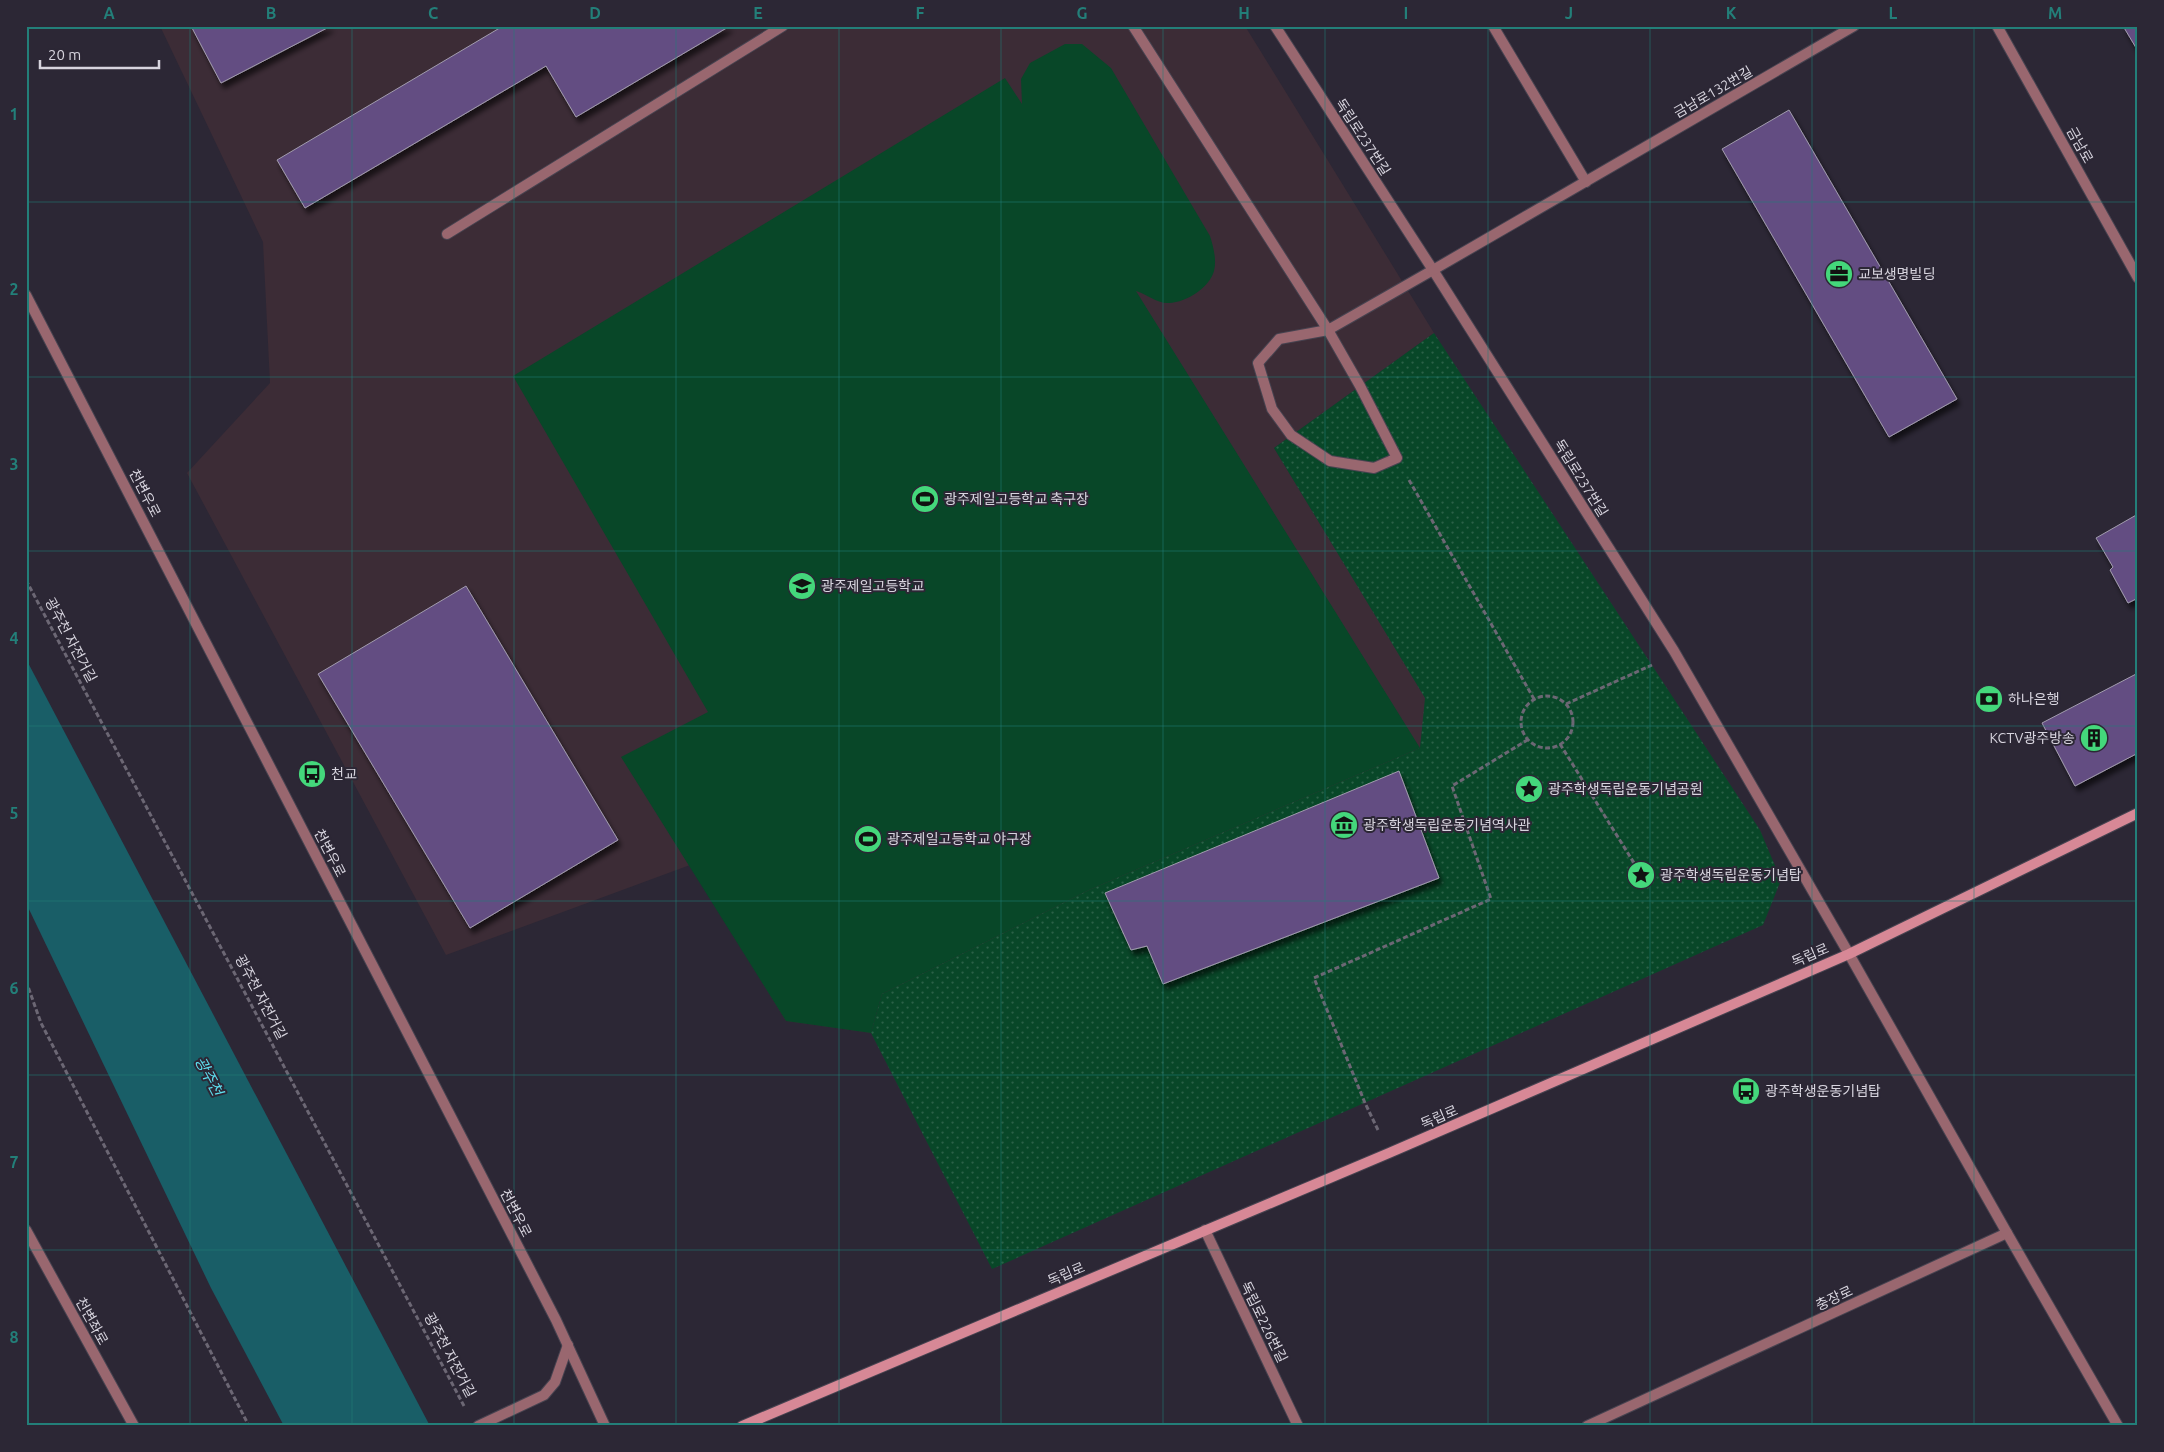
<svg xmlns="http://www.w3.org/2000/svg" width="2164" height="1452" font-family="Ubuntu,'Noto Sans KR',sans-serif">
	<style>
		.education { fill: #3c2c36 }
		.green { fill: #084728 }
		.park { fill: url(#park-dots) }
		.water { fill: #195e67 }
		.building { fill: #634e82; stroke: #a29cae; filter: url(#shadow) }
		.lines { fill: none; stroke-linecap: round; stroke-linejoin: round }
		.service-casing { stroke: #474350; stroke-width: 12 }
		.minor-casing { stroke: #474350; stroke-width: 12 }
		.tertiary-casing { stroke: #474350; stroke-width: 12 }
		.secondary-casing { stroke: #474350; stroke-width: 12 }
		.path { stroke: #6c6774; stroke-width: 3; stroke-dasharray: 5 2.5; stroke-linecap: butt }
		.service { stroke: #99676f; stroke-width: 10 }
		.minor { stroke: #99676f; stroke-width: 10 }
		.tertiary { stroke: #99676f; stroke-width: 10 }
		.secondary { stroke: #d78896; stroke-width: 10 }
		.grid { fill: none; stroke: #237f79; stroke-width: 1; stroke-opacity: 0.55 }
		.labels { text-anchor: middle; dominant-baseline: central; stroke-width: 4; stroke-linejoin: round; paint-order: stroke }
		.street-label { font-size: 14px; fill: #d7d4de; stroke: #2c2735 }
		.poi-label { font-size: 14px; fill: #d7d4de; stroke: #2c2735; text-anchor: start }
		.water-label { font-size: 15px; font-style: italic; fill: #5edfef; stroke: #2c2735 }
		.neatline { fill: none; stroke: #237f79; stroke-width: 2 }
		.grid-label { font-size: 16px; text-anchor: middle; font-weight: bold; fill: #237f79 }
	</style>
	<defs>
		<pattern id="park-dots" width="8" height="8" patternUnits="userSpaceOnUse" patternTransform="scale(1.25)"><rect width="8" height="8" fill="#084728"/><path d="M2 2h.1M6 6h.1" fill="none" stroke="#2b6147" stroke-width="1.8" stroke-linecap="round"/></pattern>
		<filter id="shadow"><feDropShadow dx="3" dy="5.5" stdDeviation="2.5" flood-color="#0009"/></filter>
	</defs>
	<rect width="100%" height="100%" fill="#2c2735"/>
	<!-- education -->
	<polygon class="education" points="160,26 1245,26 1434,333 1274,448 1426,699 1420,748 882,994 871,1033 786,1021 690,865 446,955 187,473 270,383 263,242"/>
	<!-- green -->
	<path class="green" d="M1065,44H1082L1111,68L1210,236C1213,246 1217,259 1214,271C1209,288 1187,302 1169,303C1158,304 1146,294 1136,291L1420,748L1089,890L882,994L871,1033L786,1021L621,757L708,712L513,376L1005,78L1022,104L1021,79L1030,63Z"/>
	<!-- park -->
	<polygon class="park" points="1434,333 1760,830 1781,880 1763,925 992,1269 871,1033 882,994 1089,890 1420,748 1425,698 1274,448"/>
	<!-- water -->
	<polygon class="water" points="26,659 430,1426 284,1426 211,1288 26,903"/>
	<!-- building -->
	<g class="building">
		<polygon points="191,26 331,26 221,83"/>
		<polygon points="503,26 730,26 576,117 546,66 305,208 277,160"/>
		<polygon points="2123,26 2138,26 2138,51"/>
		<polygon points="1789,110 1957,399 1889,437 1722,149"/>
		<polygon points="2138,514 2138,598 2128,603 2110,570 2113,567 2096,538"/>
		<polygon points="466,586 618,840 470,928 318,674"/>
		<polygon points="2138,673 2138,753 2075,786 2042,723"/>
		<polygon points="1399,771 1439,878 1163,984 1147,946 1131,950 1105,893"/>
	</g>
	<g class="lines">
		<defs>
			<g id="service">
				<polyline points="1133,26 1328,330 1433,270"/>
				<polyline points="1275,26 1433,270 1674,651 1849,954"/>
				<polyline points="1493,26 1586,182"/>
				<polyline points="447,234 783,26"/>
				<polygon points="1328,330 1360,386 1397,458 1374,468 1330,461 1291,435 1272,409 1258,363 1279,339"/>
				<polyline points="1587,1426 2007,1233"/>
			</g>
			<g id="minor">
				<polyline points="1433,270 1854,26"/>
				<polyline points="1205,1230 1298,1426"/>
			</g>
			<g id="tertiary">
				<polyline points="1997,26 2138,278"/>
				<polyline points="26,295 556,1320 605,1426"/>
				<polyline points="1849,954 2007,1233 2118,1426"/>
				<polyline points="26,1230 134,1426"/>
				<polyline points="478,1426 544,1395 555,1382 568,1345"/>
			</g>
			<polyline id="secondary" points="742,1426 1389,1153 1849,954 2138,813"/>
		</defs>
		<!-- service casing -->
		<use href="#service" class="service-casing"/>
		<!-- minor casing -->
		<use href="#minor" class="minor-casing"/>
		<!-- tertiary casing -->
		<use href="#tertiary" class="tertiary-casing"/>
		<!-- secondary casing -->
		<use href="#secondary" class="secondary-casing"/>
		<!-- path -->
		<g class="path">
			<polyline points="1409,480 1534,699"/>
			<polyline points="26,580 464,1406"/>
			<circle cx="1547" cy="722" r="26"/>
			<polyline points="1566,704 1652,665"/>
			<polyline points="1560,744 1634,863"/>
			<polyline points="26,981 41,1023 249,1426"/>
			<polyline points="1378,1130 1365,1103 1314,978 1491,899 1452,786 1529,739"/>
		</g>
		<!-- service -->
		<use href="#service" class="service"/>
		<!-- minor -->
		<use href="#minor" class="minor"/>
		<!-- tertiary -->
		<use href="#tertiary" class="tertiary"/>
		<!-- secondary -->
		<use href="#secondary" class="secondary"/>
	</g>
	<!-- grid -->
	<path class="grid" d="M190,26V1426M352,26V1426M514,26V1426M676,26V1426M839,26V1426M1001,26V1426M1163,26V1426M1325,26V1426M1488,26V1426M1650,26V1426M1812,26V1426M1974,26V1426M26,202H2138M26,377H2138M26,551H2138M26,726H2138M26,901H2138M26,1075H2138M26,1250H2138"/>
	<!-- icons -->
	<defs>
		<symbol id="office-disc" viewBox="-11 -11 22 22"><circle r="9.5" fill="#44d77b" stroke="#2c2735"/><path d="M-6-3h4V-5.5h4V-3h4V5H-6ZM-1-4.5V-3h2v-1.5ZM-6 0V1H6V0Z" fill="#111"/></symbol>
		<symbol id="stadium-disc" viewBox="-11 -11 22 22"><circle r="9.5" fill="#44d77b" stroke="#2c2735"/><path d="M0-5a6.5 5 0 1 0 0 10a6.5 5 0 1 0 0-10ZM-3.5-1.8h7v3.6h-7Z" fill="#111"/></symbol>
		<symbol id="school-disc" viewBox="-11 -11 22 22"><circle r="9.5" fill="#44d77b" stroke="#2c2735"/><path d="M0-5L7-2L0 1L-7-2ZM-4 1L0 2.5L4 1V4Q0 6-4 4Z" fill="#111"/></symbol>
		<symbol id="bank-disc" viewBox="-11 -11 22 22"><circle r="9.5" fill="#44d77b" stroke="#2c2735"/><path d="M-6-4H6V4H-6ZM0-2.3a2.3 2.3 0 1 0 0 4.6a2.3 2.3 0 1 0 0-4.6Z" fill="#111"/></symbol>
		<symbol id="building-disc" viewBox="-11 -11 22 22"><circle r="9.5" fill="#44d77b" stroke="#2c2735"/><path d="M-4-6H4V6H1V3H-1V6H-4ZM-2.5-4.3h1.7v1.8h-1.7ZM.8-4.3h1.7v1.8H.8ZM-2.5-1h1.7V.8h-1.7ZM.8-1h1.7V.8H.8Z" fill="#111"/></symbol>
		<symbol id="bus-disc" viewBox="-11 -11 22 22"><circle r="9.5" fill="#44d77b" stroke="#2c2735"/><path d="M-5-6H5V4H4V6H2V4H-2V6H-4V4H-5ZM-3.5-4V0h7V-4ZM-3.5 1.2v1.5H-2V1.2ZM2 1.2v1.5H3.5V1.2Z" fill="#111"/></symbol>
		<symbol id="sight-disc" viewBox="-11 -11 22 22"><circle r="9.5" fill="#44d77b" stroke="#2c2735"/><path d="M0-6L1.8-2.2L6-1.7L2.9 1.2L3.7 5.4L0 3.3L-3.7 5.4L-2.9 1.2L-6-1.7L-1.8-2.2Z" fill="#111"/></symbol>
		<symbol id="museum-disc" viewBox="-11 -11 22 22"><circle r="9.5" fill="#44d77b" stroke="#2c2735"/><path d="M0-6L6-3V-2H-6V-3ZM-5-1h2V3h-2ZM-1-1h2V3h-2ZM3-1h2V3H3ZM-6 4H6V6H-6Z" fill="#111"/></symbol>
	</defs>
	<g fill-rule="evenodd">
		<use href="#office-disc" x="1823" y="258" width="32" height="32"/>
		<use href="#stadium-disc" x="909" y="483" width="32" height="32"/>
		<use href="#school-disc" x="786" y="570" width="32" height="32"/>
		<use href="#bank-disc" x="1973" y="683" width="32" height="32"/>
		<use href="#building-disc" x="2078" y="722" width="32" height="32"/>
		<use href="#bus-disc" x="296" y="758" width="32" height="32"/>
		<use href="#sight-disc" x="1513" y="773" width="32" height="32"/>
		<use href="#museum-disc" x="1328" y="809" width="32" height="32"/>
		<use href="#stadium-disc" x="852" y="823" width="32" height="32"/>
		<use href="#sight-disc" x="1625" y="859" width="32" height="32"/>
		<use href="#bus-disc" x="1730" y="1075" width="32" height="32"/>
	</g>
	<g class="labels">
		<!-- street labels -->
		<g class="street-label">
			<text transform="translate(1713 92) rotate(-30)">금남로132번길</text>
			<text transform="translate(1363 137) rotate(57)">독립로237번길</text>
			<text transform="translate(2080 145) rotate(61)">금남로</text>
			<text transform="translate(1581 478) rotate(58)">독립로237번길</text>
			<text transform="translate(145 493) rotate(63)">천변우로</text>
			<text transform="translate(71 640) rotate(62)">광주천 자전거길</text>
			<text transform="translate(330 853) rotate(63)">천변우로</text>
			<text transform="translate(1810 955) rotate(-23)">독립로</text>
			<text transform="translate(261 997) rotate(62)">광주천 자전거길</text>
			<text transform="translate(1439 1117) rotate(-23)">독립로</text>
			<text transform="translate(516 1213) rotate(63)">천변우로</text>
			<text transform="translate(1066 1274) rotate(-23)">독립로</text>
			<text transform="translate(1834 1298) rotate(-25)">충장로</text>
			<text transform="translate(92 1321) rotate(61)">천변좌로</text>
			<text transform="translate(1264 1322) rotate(64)">독립로226번길</text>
			<text transform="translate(450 1355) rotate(62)">광주천 자전거길</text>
		</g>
		<!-- poi labels -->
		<g class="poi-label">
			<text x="1858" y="274">교보생명빌딩</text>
			<text x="944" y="499">광주제일고등학교 축구장</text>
			<text x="821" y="586">광주제일고등학교</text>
			<text x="2008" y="699">하나은행</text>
			<text x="2075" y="738" text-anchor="end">KCTV광주방송</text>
			<text x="331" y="774">천교</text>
			<text x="1548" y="789">광주학생독립운동기념공원</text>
			<text x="1363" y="825">광주학생독립운동기념역사관</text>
			<text x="887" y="839">광주제일고등학교 야구장</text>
			<text x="1660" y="875">광주학생독립운동기념탑</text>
			<text x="1765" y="1091">광주학생운동기념탑</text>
		</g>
		<!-- water labels -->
		<g class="water-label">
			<text transform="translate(209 1076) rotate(62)">광주천</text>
		</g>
	</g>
	<!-- border -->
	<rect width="2164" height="1452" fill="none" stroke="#2c2735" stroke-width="55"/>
	<!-- scale -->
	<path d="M40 60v8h119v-8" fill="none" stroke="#d7d4de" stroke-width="2.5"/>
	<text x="48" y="60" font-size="15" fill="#d7d4de" stroke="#2c2735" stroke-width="4" paint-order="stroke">20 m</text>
	<rect x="28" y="28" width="2108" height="1396" class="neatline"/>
	<g class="grid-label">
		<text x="109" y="19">A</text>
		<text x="271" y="19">B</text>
		<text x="433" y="19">C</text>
		<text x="595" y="19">D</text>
		<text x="758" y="19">E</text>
		<text x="920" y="19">F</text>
		<text x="1082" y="19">G</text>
		<text x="1244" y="19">H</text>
		<text x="1406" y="19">I</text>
		<text x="1569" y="19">J</text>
		<text x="1731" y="19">K</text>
		<text x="1893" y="19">L</text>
		<text x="2055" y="19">M</text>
		<text x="14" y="120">1</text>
		<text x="14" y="295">2</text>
		<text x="14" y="470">3</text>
		<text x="14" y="644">4</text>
		<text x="14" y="819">5</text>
		<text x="14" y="994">6</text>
		<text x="14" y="1168">7</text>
		<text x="14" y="1343">8</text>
	</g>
</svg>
